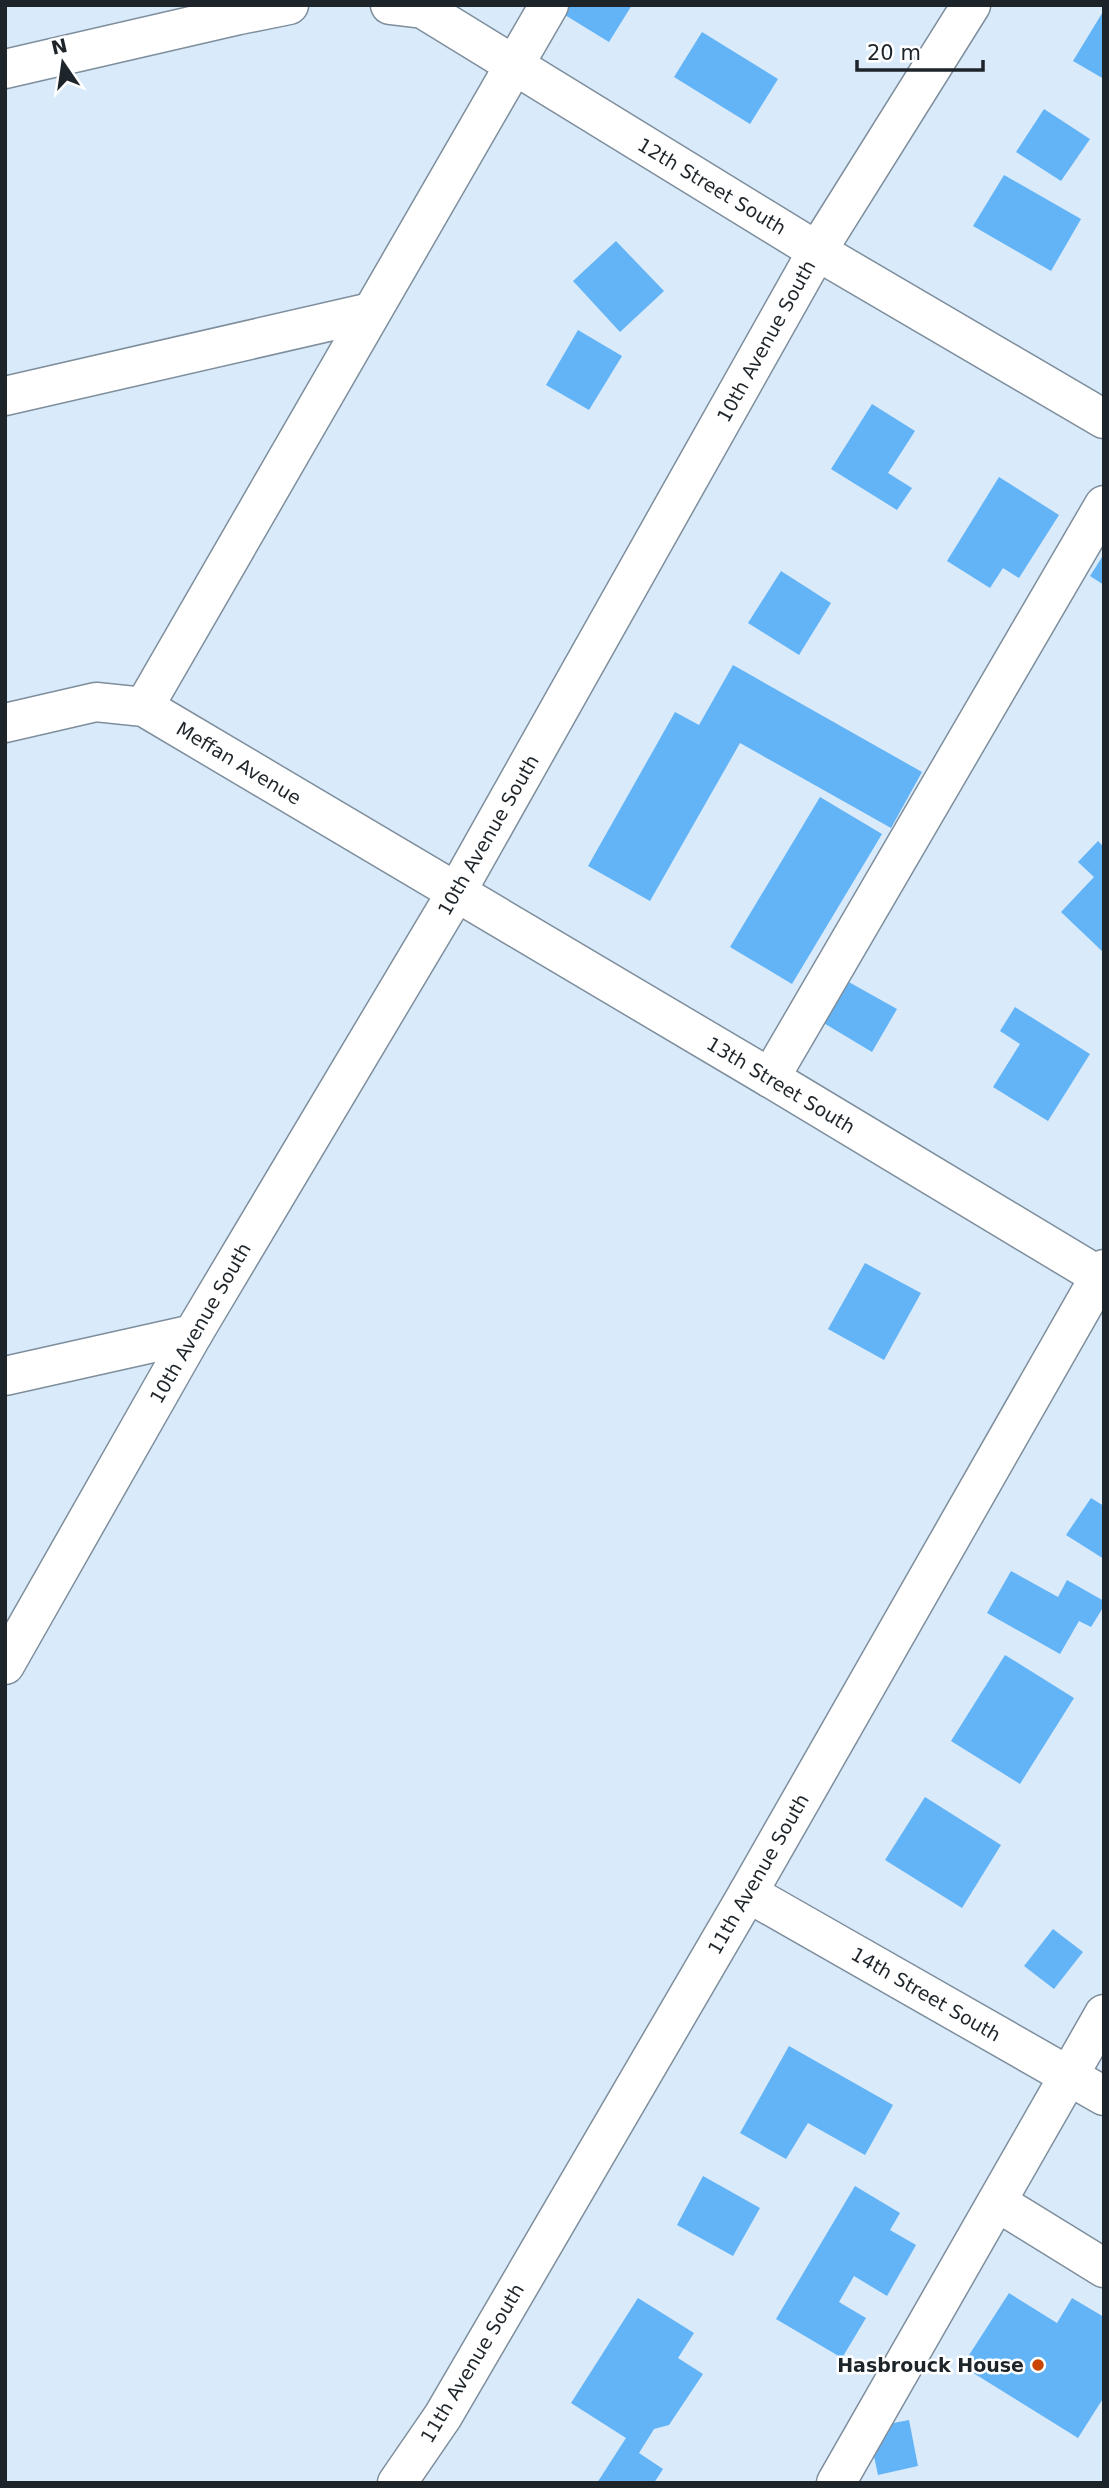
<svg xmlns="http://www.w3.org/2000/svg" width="1109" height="2488" font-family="'DejaVu Sans',sans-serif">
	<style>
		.building { fill: #63b4f6 }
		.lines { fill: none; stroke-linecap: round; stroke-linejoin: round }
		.minor-casing { stroke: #7e8e9c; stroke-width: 41 }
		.minor { stroke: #fff; stroke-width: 38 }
		.poi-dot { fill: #ca4501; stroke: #fff; stroke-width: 2.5 }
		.labels { text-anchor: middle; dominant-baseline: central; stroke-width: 5; stroke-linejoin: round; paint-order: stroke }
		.street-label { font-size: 19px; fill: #1e252a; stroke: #fff }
		.poi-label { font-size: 19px; font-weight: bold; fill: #1e252a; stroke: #fff; text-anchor: end }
	</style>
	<rect width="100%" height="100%" fill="#d9eafa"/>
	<!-- building -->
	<g class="building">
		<polygon points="564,5 632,5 609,42 560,12"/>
		<polygon points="1104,10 1104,79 1073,61"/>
		<polygon points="702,32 778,79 750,124 674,77"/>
		<polygon points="1044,109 1090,139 1061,181 1016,152"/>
		<polygon points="1004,175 1081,219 1051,271 973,226"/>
		<polygon points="616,241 664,291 620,332 573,281"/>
		<polygon points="578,330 622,356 589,410 546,385"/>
		<polygon points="872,404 915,431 888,473 912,488 897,510 831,469"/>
		<polygon points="999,477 1059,515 1019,578 1003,568 990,588 947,561"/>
		<polygon points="1104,554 1104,585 1090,576"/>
		<polygon points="781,571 831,603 799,655 748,623"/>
		<polygon points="733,665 922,772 891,828 740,743 650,901 588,866 675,712 699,725"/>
		<polygon points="820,797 882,834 792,984 730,947"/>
		<polygon points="1098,841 1104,847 1104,953 1061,912 1094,877 1078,862"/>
		<polygon points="847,981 897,1009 872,1052 822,1022"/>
		<polygon points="1015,1007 1090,1054 1048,1121 993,1087 1020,1044 1000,1031"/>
		<polygon points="865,1263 921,1293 884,1360 828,1329"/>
		<polygon points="1091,1498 1104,1506 1104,1559 1066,1535"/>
		<polygon points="1011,1571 1058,1597 1067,1580 1104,1601 1104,1606 1091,1627 1079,1621 1060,1654 987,1613"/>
		<polygon points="1005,1655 1074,1698 1020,1784 951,1741"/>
		<polygon points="925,1797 1001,1845 962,1908 885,1860"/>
		<polygon points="1053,1929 1083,1952 1054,1989 1024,1966"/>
		<polygon points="789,2046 893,2105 865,2155 808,2123 786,2159 740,2133"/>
		<polygon points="703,2176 760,2208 733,2256 677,2225"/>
		<polygon points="855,2186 900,2213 890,2230 916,2245 887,2296 854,2276 839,2302 866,2318 842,2358 776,2319"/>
		<polygon points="1009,2293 1057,2323 1072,2298 1104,2317 1104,2397 1078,2438 962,2366"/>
		<polygon points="638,2298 694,2333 678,2358 703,2374 669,2425 654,2429 639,2453 663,2469 654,2483 597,2483 626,2438 571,2403"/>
		<polygon points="909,2420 918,2466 878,2475 868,2428"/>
	</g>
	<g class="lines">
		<defs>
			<g id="minor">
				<polyline points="390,5 423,9 817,251 1104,419"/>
				<polyline points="5,69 239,15 289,5"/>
				<polyline points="5,396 371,312"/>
				<polyline points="144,707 549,5"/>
				<polyline points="5,723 96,702 144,707 770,1078 1104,1279"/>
				<polyline points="770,1078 1104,505"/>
				<polyline points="5,1376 193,1334"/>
				<polyline points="5,1665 193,1334 457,891 817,251 971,5"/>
				<polyline points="748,1893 1104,2096"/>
				<polyline points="997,2202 1104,2268"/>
				<polyline points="397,2483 443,2416 748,1893 1104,1269"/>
				<polyline points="836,2483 1104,2014"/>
			</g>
		</defs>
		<!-- minor casing -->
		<use href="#minor" class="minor-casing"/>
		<!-- minor -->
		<use href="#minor" class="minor"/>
	</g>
	<!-- markers -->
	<circle class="poi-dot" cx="1038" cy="2365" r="7"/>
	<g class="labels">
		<!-- street labels -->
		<g class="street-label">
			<text transform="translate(712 186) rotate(31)">12th Street South</text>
			<text transform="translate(766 341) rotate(-61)">10th Avenue South</text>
			<text transform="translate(239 763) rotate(31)">Meffan Avenue</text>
			<text transform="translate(488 835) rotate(-60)">10th Avenue South</text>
			<text transform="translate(781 1085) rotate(31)">13th Street South</text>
			<text transform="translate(200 1323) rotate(-60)">10th Avenue South</text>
			<text transform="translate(758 1874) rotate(-60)">11th Avenue South</text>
			<text transform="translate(926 1994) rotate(30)">14th Street South</text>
			<text transform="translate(472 2363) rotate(-59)">11th Avenue South</text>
		</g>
		<!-- poi labels -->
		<g class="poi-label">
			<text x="1024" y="2365">Hasbrouck House</text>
		</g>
	</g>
	<!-- border -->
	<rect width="1109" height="2488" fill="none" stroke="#1e252a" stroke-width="14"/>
	<!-- north arrow -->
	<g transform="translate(63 63) rotate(347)" stroke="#ffffff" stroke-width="5" paint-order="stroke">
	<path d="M0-5L12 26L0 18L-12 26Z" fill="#1e252a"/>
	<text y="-10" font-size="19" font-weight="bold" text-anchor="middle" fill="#1e252a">N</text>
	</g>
	<!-- scale -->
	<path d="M857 60v10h126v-10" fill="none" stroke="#1e252a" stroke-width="3.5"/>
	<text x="867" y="60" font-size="21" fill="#1e252a" stroke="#ffffff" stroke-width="5" paint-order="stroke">20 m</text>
</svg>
